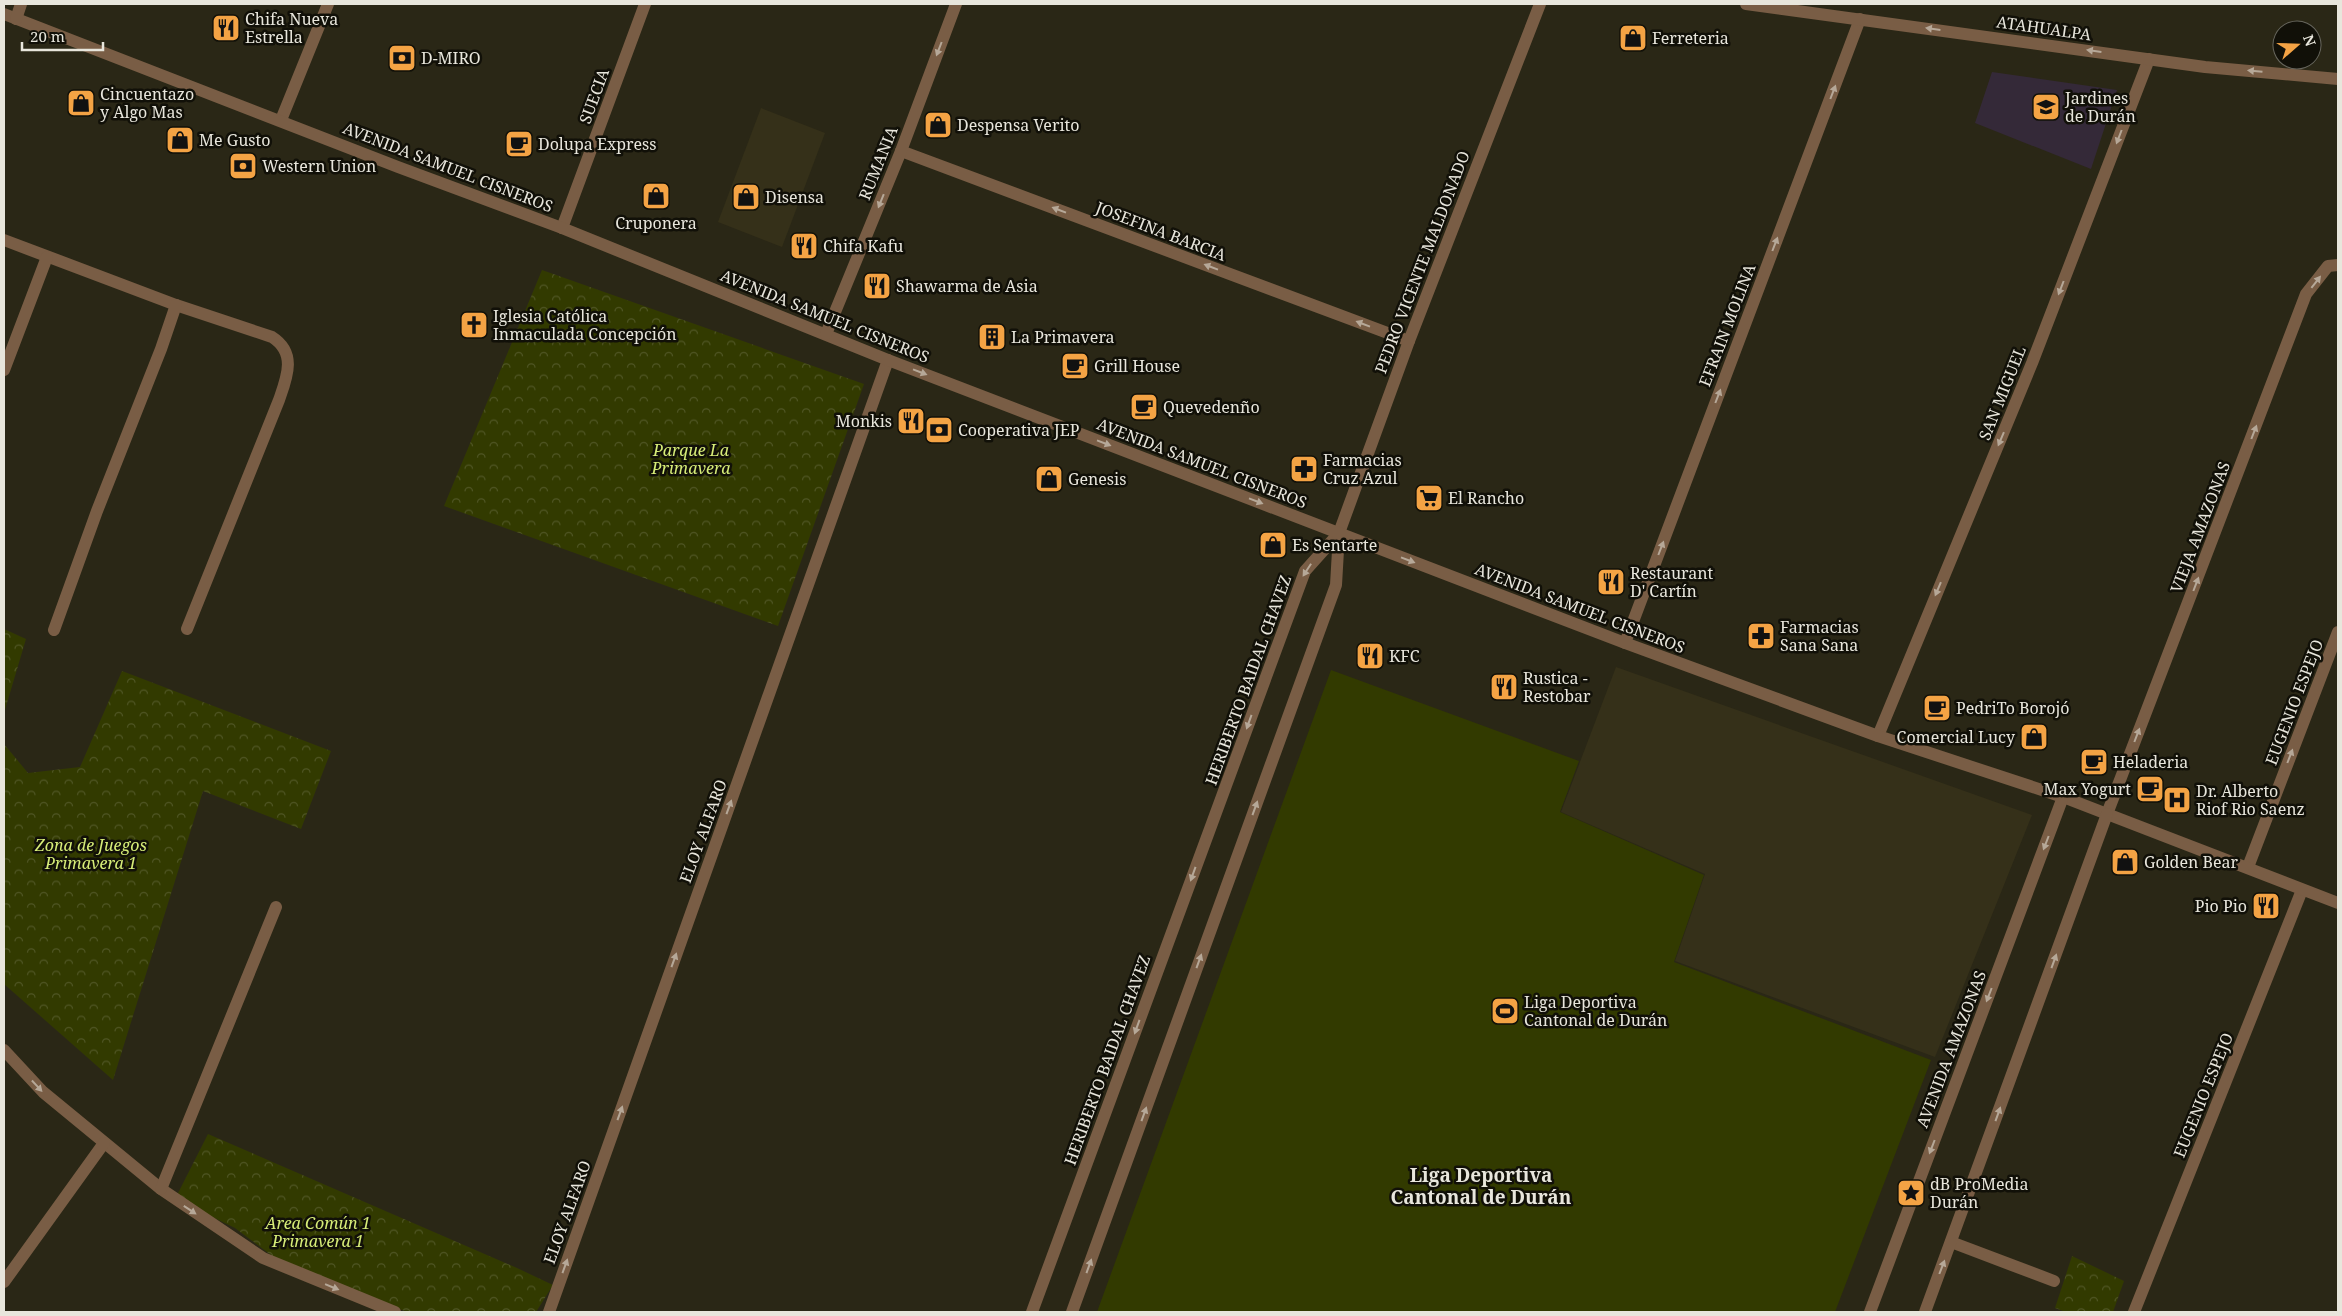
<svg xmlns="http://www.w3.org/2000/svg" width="2342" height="1316" font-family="'Noto Serif',serif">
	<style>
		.built { fill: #353019 }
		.education { fill: #342938 }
		.park { fill: url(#park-crowns) }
		.pitch { fill: #323a00 }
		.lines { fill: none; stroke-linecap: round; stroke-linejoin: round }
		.minor { stroke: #795d45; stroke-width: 12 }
		.tertiary { stroke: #795d45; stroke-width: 12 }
		.oneway { fill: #b6a898 }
		.labels { text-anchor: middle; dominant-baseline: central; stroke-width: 5; stroke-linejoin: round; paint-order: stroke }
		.poi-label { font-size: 16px; fill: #e8e6dc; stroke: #111008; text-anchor: start }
		.street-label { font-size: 16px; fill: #e8e6dc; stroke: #111008 }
		.park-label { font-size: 16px; font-style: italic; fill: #d7ed78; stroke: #111008 }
		.quarter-label { font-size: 19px; font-weight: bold; fill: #e8e6dc; stroke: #111008 }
	</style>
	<defs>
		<pattern id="park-crowns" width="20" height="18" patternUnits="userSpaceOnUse" patternTransform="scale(1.25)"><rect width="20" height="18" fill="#323a00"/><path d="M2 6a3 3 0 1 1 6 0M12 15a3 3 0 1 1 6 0" fill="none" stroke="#505625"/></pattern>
	</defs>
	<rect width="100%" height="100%" fill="#2a2716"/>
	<!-- built -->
	<g class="built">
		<polygon points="761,108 825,133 782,247 718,222"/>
		<polygon points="1616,667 2032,815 1935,1057 1675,961 1705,874 1561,812"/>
	</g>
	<!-- education -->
	<polygon class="education" points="1992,72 2117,90 2091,169 1975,123"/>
	<!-- park -->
	<g class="park">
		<polygon points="542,270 864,384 778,626 444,506"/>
		<polygon points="4,629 26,639 4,713"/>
		<polygon points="122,671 331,751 301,829 203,791 113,1080 4,984 4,744 28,773 80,767"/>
		<polygon points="208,1134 517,1268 553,1285 536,1312 408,1312 335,1288 291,1270 235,1228 175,1199"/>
		<polygon points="2072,1256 2124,1281 2113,1312 2066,1312 2055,1308"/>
	</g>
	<!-- pitch -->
	<polygon class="pitch" points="1331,670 1579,761 1560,812 1704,875 1674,962 1931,1060 1835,1312 1097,1312"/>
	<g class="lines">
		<!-- minor -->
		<g class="minor">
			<polyline points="281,120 328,4"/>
			<polyline points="901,151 1409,341"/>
			<polyline points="562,228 645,4"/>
			<path d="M4,240L176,305L272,337C297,353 287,377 279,400L187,629"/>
			<polyline points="4,370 47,257"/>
			<polyline points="54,630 97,511 161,349 176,305"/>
			<polyline points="1625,643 1860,19"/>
			<polyline points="1878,736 2032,363 2149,59"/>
			<polyline points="2107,814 2306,294 2328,266 2338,265"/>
			<polyline points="2248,867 2338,632"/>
			<polyline points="4,1050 43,1092 161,1189 263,1258 395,1312"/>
			<polyline points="161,1189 276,907"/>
			<polyline points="1951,1242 2054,1281"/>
			<polyline points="4,1282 104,1143"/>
			<polyline points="549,1312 888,360"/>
			<polyline points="1032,1312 1305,571 1339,533"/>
			<polyline points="1072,1312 1336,585 1339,533 1409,341 1540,4"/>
			<polyline points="2134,1312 2302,890"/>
		</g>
		<!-- tertiary -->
		<g class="tertiary">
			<polyline points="1746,4 2205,67 2338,79"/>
			<polyline points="4,14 398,167 562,228 888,360 1625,643 1878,736 2063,797 2338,903"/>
			<polyline points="16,19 21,4"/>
			<polyline points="826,334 901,151 956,4"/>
			<polyline points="1870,1312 2063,797"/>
			<polyline points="1925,1312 2107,814"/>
		</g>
	</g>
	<!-- one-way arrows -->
	<defs><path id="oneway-solid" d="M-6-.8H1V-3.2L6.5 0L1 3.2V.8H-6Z" transform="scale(1.25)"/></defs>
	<g class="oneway">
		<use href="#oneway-solid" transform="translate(1933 29) rotate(-172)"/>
		<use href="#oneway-solid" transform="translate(939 49) rotate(111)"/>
		<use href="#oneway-solid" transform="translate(2094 51) rotate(-172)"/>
		<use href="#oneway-solid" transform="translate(2255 71) rotate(-175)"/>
		<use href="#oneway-solid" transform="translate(1833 92) rotate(-69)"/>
		<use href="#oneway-solid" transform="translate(2119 137) rotate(111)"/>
		<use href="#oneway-solid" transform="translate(881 201) rotate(112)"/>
		<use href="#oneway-solid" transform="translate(1059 210) rotate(-159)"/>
		<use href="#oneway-solid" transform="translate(1775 244) rotate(-69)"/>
		<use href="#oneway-solid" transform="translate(1211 267) rotate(-159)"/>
		<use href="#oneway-solid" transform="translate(2316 282) rotate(-52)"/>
		<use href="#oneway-solid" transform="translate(2061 288) rotate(111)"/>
		<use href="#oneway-solid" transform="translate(1363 324) rotate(-159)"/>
		<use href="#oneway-solid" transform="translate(920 372) rotate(21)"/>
		<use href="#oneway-solid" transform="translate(1718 396) rotate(-69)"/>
		<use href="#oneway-solid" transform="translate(2254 432) rotate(-69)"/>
		<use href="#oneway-solid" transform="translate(2001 439) rotate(113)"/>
		<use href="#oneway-solid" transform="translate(1104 443) rotate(21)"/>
		<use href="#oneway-solid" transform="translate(1256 501) rotate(21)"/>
		<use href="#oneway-solid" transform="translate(1661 548) rotate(-69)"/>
		<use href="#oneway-solid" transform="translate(1408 560) rotate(21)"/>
		<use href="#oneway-solid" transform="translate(1307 570) rotate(123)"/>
		<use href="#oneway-solid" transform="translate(2196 584) rotate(-69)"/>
		<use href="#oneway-solid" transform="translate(1938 589) rotate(113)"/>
		<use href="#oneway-solid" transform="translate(1249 722) rotate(110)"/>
		<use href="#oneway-solid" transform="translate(2137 735) rotate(-69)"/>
		<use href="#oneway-solid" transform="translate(2290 756) rotate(-69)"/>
		<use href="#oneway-solid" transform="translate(729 807) rotate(-70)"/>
		<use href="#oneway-solid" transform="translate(1255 808) rotate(-70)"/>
		<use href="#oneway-solid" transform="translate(2046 843) rotate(111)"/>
		<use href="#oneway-solid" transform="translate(1193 874) rotate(110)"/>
		<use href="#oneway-solid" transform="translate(674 960) rotate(-70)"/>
		<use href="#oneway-solid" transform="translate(1199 961) rotate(-70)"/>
		<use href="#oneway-solid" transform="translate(2054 961) rotate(-70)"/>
		<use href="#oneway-solid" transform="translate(1989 995) rotate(111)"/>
		<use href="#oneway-solid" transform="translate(1137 1027) rotate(110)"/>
		<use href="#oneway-solid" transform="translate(37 1086) rotate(47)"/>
		<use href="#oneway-solid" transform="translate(620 1113) rotate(-70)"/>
		<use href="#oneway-solid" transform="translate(1144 1114) rotate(-70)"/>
		<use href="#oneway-solid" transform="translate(1998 1114) rotate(-70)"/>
		<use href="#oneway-solid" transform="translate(1932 1147) rotate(111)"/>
		<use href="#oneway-solid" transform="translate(190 1210) rotate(34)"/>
		<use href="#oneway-solid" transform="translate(565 1266) rotate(-70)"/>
		<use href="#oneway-solid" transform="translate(1089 1266) rotate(-70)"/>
		<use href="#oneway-solid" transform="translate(1942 1267) rotate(-69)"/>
		<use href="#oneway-solid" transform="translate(332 1287) rotate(22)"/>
	</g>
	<!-- icons -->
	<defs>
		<symbol id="restaurant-square" viewBox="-11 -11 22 22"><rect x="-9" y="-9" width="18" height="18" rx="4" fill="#f4a344" stroke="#111008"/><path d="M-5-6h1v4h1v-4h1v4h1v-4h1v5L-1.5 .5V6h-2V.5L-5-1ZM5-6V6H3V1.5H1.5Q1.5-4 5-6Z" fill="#111"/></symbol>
		<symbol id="shop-square" viewBox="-11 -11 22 22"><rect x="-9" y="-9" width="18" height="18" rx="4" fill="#f4a344" stroke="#111008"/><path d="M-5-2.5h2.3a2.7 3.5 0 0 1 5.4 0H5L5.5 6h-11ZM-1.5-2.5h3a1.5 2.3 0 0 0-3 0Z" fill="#111"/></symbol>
		<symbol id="bank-square" viewBox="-11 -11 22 22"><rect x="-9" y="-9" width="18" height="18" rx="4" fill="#f4a344" stroke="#111008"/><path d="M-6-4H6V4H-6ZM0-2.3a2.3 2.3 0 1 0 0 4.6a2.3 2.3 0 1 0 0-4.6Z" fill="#111"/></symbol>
		<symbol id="school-square" viewBox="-11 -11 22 22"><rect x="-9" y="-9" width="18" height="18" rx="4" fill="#f4a344" stroke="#111008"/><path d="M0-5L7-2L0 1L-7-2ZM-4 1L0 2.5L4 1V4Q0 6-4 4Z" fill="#111"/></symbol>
		<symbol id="cafe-square" viewBox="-11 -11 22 22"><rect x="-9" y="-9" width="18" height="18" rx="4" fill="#f4a344" stroke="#111008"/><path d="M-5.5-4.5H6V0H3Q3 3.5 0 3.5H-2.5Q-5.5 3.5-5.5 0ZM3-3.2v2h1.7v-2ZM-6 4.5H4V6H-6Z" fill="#111"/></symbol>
		<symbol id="church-square" viewBox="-11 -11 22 22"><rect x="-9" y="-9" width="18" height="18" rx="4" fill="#f4a344" stroke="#111008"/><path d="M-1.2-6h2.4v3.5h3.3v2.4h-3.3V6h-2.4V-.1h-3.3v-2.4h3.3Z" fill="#111"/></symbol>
		<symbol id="building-square" viewBox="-11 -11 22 22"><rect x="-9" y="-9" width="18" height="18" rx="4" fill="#f4a344" stroke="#111008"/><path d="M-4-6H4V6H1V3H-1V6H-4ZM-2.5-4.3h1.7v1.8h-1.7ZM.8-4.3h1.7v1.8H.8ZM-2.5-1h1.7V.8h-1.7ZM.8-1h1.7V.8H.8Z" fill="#111"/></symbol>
		<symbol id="pharmacy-square" viewBox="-11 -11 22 22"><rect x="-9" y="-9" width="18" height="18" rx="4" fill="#f4a344" stroke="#111008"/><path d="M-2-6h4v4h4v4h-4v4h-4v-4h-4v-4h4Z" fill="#111"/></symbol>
		<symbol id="supermarket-square" viewBox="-11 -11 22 22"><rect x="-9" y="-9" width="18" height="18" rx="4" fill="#f4a344" stroke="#111008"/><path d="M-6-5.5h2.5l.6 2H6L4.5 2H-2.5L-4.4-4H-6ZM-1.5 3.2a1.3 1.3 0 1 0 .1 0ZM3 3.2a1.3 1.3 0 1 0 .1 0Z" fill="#111"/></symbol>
		<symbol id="hospital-square" viewBox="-11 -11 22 22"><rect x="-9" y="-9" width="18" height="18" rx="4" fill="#f4a344" stroke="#111008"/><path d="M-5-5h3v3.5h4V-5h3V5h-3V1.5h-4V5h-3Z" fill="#111"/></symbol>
		<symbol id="stadium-square" viewBox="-11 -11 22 22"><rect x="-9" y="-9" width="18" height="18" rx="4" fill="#f4a344" stroke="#111008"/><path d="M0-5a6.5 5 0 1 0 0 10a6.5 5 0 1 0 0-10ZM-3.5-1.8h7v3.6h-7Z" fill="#111"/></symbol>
		<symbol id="sight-square" viewBox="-11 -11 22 22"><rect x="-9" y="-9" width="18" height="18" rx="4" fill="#f4a344" stroke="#111008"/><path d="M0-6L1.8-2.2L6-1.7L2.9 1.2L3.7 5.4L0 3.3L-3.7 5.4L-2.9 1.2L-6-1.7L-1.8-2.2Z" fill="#111"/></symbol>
	</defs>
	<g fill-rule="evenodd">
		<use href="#restaurant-square" x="210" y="12" width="32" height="32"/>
		<use href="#shop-square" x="1617" y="22" width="32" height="32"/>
		<use href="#bank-square" x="386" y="42" width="32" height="32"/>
		<use href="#shop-square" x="65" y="87" width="32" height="32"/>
		<use href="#school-square" x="2030" y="91" width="32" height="32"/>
		<use href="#shop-square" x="922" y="109" width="32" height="32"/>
		<use href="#shop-square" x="164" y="124" width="32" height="32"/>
		<use href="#cafe-square" x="503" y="128" width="32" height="32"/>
		<use href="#bank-square" x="227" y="150" width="32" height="32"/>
		<use href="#shop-square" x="640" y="180" width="32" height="32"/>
		<use href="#shop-square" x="730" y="181" width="32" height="32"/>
		<use href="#restaurant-square" x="788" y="230" width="32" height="32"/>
		<use href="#restaurant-square" x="861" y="270" width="32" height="32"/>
		<use href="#church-square" x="458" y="309" width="32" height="32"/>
		<use href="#building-square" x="976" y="321" width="32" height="32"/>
		<use href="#cafe-square" x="1059" y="350" width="32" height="32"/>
		<use href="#cafe-square" x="1128" y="391" width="32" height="32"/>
		<use href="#restaurant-square" x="895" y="405" width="32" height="32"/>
		<use href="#bank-square" x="923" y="414" width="32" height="32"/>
		<use href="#pharmacy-square" x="1288" y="453" width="32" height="32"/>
		<use href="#shop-square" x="1033" y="463" width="32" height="32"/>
		<use href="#supermarket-square" x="1413" y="482" width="32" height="32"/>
		<use href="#shop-square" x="1257" y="529" width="32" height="32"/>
		<use href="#restaurant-square" x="1595" y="566" width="32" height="32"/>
		<use href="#pharmacy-square" x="1745" y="620" width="32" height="32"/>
		<use href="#restaurant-square" x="1354" y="640" width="32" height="32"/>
		<use href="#restaurant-square" x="1488" y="671" width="32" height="32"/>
		<use href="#cafe-square" x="1921" y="692" width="32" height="32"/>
		<use href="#shop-square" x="2018" y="721" width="32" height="32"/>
		<use href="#cafe-square" x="2078" y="746" width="32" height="32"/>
		<use href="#cafe-square" x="2134" y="773" width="32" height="32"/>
		<use href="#hospital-square" x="2161" y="784" width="32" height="32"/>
		<use href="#shop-square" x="2109" y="846" width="32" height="32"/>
		<use href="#restaurant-square" x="2250" y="890" width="32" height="32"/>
		<use href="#stadium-square" x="1489" y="995" width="32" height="32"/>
		<use href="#sight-square" x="1895" y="1177" width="32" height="32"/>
	</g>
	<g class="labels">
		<!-- poi labels -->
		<g class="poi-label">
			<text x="245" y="19">Chifa Nueva<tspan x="245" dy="18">Estrella</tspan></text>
			<text x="1652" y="38">Ferreteria</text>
			<text x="421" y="58">D-MIRO</text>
			<text x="100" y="94">Cincuentazo<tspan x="100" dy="18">y Algo Mas</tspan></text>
			<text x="2065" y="98">Jardines<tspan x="2065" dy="18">de Durán</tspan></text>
			<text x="957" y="125">Despensa Verito</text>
			<text x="199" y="140">Me Gusto</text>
			<text x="538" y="144">Dolupa Express</text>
			<text x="262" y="166">Western Union</text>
			<text x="765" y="197">Disensa</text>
			<text x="656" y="223" text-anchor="middle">Cruponera</text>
			<text x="823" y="246">Chifa Kafu</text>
			<text x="896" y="286">Shawarma de Asia</text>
			<text x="493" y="316">Iglesia Católica<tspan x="493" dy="18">Inmaculada Concepción</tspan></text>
			<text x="1011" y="337">La Primavera</text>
			<text x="1094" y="366">Grill House</text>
			<text x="1163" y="407">Quevedenño</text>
			<text x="892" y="421" text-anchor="end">Monkis</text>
			<text x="958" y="430">Cooperativa JEP</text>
			<text x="1323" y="460">Farmacias<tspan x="1323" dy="18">Cruz Azul</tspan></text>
			<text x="1068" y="479">Genesis</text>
			<text x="1448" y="498">El Rancho</text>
			<text x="1292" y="545">Es Sentarte</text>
			<text x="1630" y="573">Restaurant<tspan x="1630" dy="18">D' Cartín</tspan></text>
			<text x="1780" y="627">Farmacias<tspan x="1780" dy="18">Sana Sana</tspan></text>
			<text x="1389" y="656">KFC</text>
			<text x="1523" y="678">Rustica -<tspan x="1523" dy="18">Restobar</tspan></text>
			<text x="1956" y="708">PedriTo Borojó</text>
			<text x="2015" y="737" text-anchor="end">Comercial Lucy</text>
			<text x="2113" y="762">Heladeria</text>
			<text x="2131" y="789" text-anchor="end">Max Yogurt</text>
			<text x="2196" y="791">Dr. Alberto<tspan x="2196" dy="18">Riof Rio Saenz</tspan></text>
			<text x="2144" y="862">Golden Bear</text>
			<text x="2247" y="906" text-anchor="end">Pio Pio</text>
			<text x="1524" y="1002">Liga Deportiva<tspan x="1524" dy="18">Cantonal de Durán</tspan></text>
			<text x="1930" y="1184">dB ProMedia<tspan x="1930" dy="18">Durán</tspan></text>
		</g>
		<!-- street labels -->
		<g class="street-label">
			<text transform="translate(2044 28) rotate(8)">ATAHUALPA</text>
			<text transform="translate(594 96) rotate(-70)">SUECIA</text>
			<text transform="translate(878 163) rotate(-68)">RUMANIA</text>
			<text transform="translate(448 167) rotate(21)">AVENIDA SAMUEL CISNEROS</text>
			<text transform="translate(1161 231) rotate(21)">JOSEFINA BARCIA</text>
			<text transform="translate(1422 262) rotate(-69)">PEDRO VICENTE MALDONADO</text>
			<text transform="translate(825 316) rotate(22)">AVENIDA SAMUEL CISNEROS</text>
			<text transform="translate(1727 325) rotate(-69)">EFRAIN MOLINA</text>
			<text transform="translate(2002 393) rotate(-68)">SAN MIGUEL</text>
			<text transform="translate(1202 463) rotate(21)">AVENIDA SAMUEL CISNEROS</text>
			<text transform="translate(2200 527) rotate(-69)">VIEJA AMAZONAS</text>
			<text transform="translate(1580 608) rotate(21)">AVENIDA SAMUEL CISNEROS</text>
			<text transform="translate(1248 680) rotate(-70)">HERIBERTO BAIDAL CHAVEZ</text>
			<text transform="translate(2294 702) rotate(-69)">EUGENIO ESPEJO</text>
			<text transform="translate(703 831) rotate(-70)">ELOY ALFARO</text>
			<text transform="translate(1951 1049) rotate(-69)">AVENIDA AMAZONAS</text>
			<text transform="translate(1107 1060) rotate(-70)">HERIBERTO BAIDAL CHAVEZ</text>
			<text transform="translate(2203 1095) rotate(-68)">EUGENIO ESPEJO</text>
			<text transform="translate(567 1212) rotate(-70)">ELOY ALFARO</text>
		</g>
		<!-- park labels -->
		<g class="park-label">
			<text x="691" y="450">Parque La<tspan x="691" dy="18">Primavera</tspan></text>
			<text x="91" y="845">Zona de Juegos<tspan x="91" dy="18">Primavera 1</tspan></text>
			<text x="318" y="1223">Area Común 1<tspan x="318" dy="18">Primavera 1</tspan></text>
		</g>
		<!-- quarter labels -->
		<g class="quarter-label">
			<text x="1481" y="1175">Liga Deportiva<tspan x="1481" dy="22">Cantonal de Durán</tspan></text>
		</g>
	</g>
	<!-- border -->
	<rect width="2342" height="1316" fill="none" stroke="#e8e6dc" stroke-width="10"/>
	<!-- north arrow -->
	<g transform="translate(2297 45) rotate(70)"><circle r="24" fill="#111008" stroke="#67665d"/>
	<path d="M0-4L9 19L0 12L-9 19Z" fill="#f4a344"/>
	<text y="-8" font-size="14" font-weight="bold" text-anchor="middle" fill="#e8e6dc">N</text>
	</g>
	<!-- scale -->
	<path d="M22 42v8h81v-8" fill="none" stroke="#e8e6dc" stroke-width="2.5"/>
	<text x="30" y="42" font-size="15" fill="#e8e6dc" stroke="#111008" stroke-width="4" paint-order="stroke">20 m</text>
</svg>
